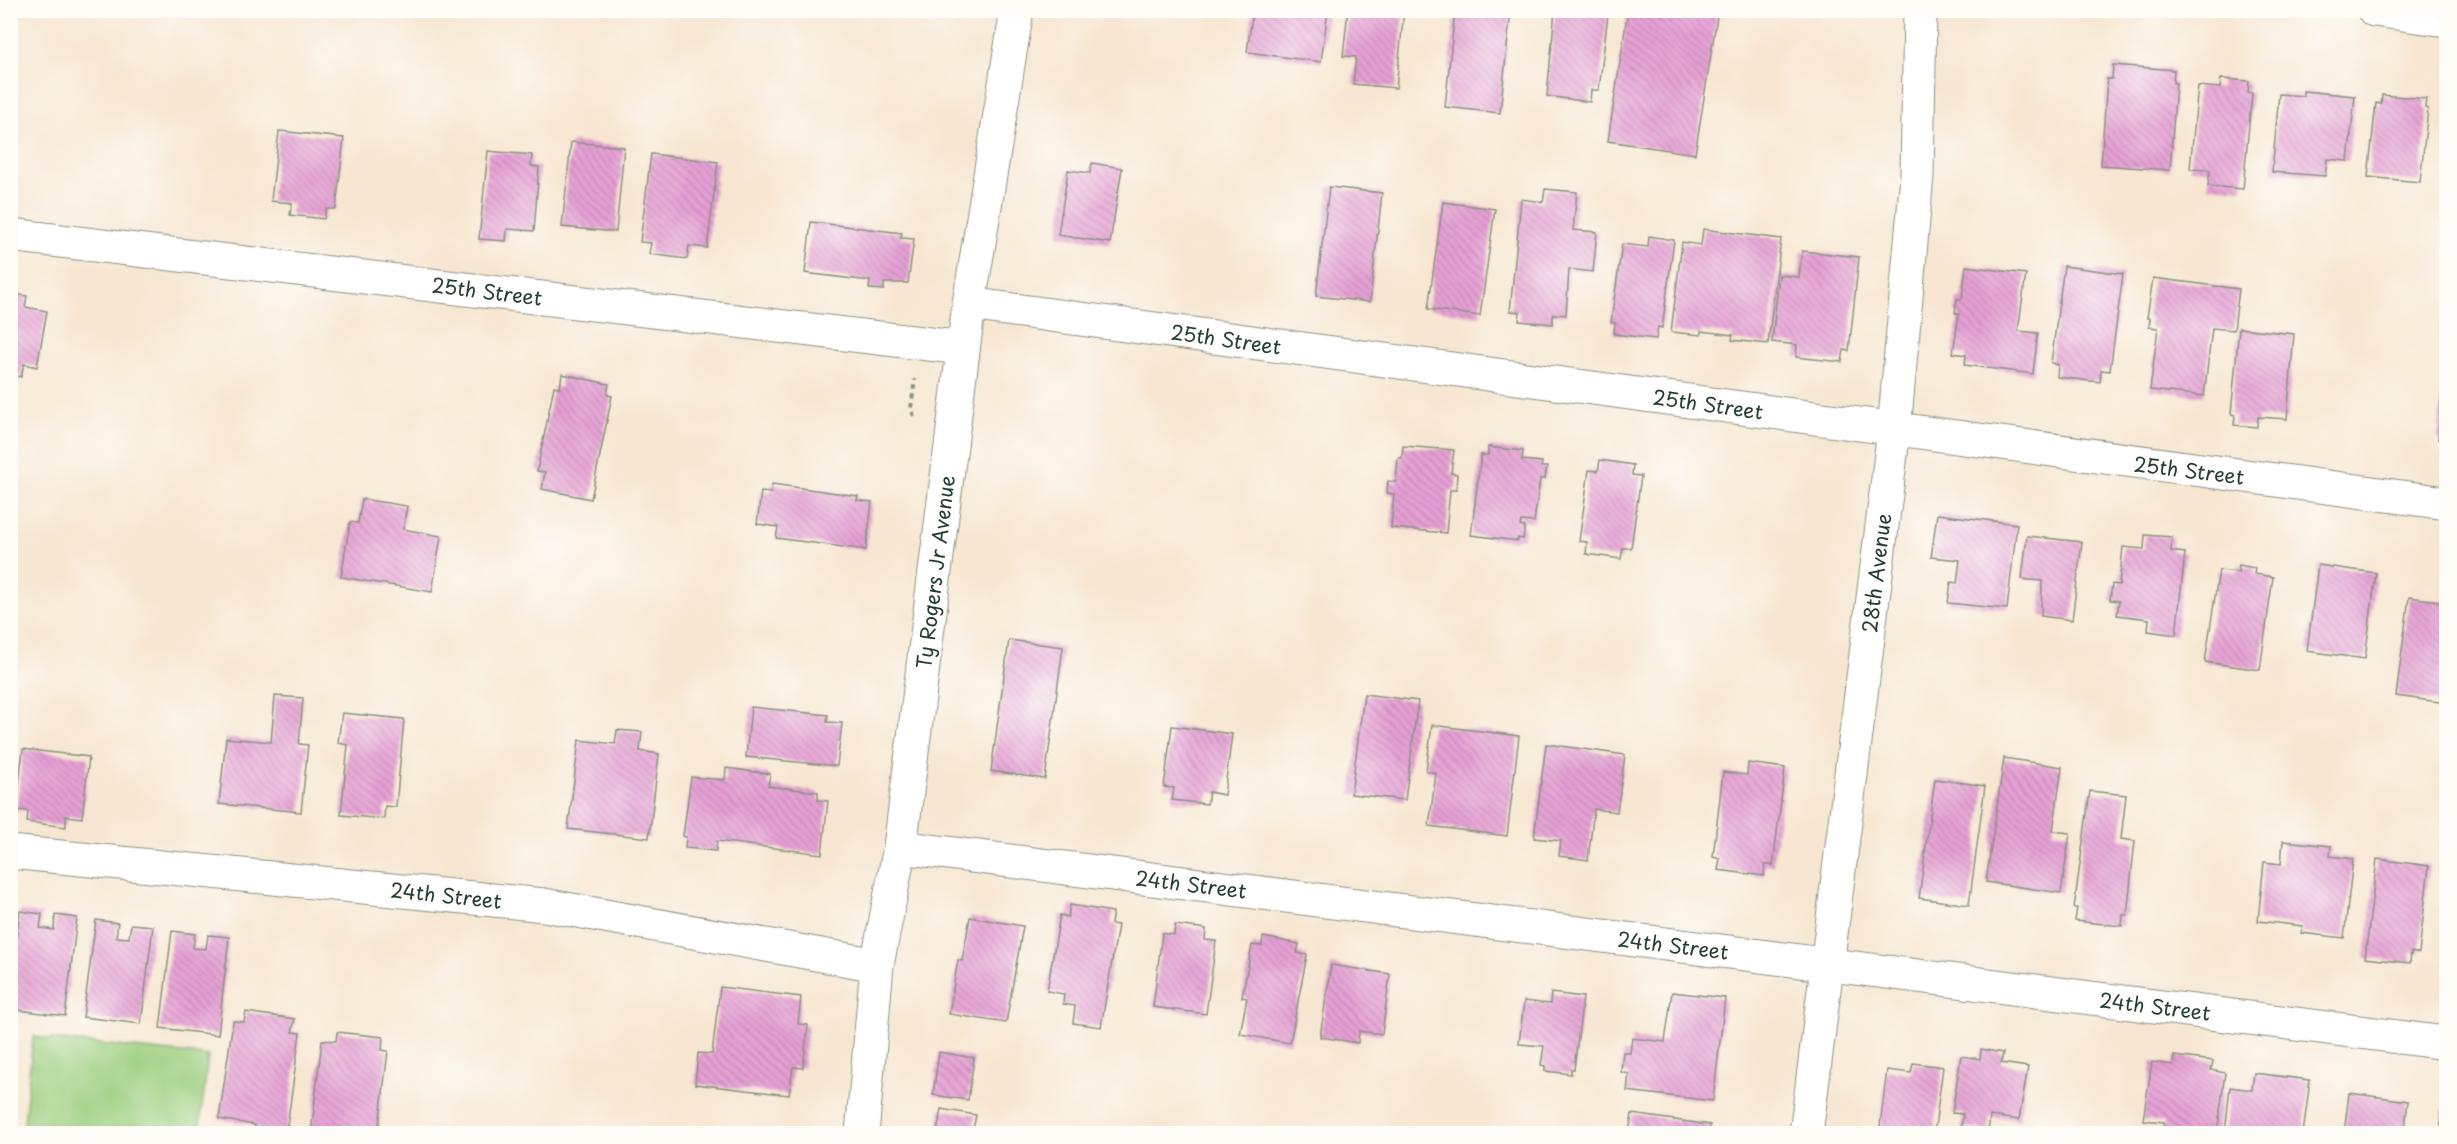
<svg xmlns="http://www.w3.org/2000/svg" width="2457" height="1144" font-family="'Playpen Sans',sans-serif">
	<style>
		.green { fill: #9ccf7f; stroke: #5e865a; stroke-width: 1.5 }
		.building { fill: url(#building-back-hatch) }
		.lines { fill: none; stroke-linecap: round; stroke-linejoin: round }
		.minor-casing { stroke: #8b9283; stroke-width: 35 }
		.path { stroke: #8b9283; stroke-width: 4; stroke-dasharray: 4.5 4.5; stroke-linecap: butt }
		.minor { stroke: #fff; stroke-width: 33 }
		.labels { text-anchor: middle; dominant-baseline: central; stroke-width: 4.5; stroke-linejoin: round; paint-order: stroke }
		.street-label { font-size: 20px; fill: #1f3d34; stroke: #fdfcf7 }
	</style>
	<defs>
		<pattern id="building-back-hatch" width="6" height="6" patternUnits="userSpaceOnUse" patternTransform="scale(1.5)"><rect width="6" height="6" fill="#e7a0d5"/><path d="M-1 5l2 2M0 0l6 6M5-1l2 2" fill="none" stroke="#bb84ae"/></pattern>
	</defs>
	<rect width="100%" height="100%" fill="#fdfcf7"/>
	<filter id="ink" filterUnits="userSpaceOnUse"><feTurbulence type="fractalNoise" baseFrequency=".0167" numOctaves="2"/><feDisplacementMap in="SourceGraphic" scale="12" xChannelSelector="R" yChannelSelector="G"/><feConvolveMatrix kernelMatrix="1 2 1 2 8 2 1 2 1" color-interpolation-filters="sRGB"/></filter>
	<filter id="wash" filterUnits="userSpaceOnUse"><feTurbulence type="fractalNoise" baseFrequency=".008" numOctaves="4" result="noise"/><feDisplacementMap in="SourceGraphic" scale="24" xChannelSelector="R" yChannelSelector="G"/><feGaussianBlur stdDeviation="1.35" result="paint"/><feColorMatrix in="noise" values="0 0 0 0 0 0 0 0 0 0 0 0 0 0 0 0 0 1.4 0 .05"/><feComposite in="paint" operator="in"/></filter>
	<g filter="url(#wash)">
		<rect width="100%" height="100%" fill="#f7e7d2"/>
		<!-- green -->
		<polygon class="green" points="33,1037 208,1056 199,1133 23,1133"/>
		<g id="blocks">
			<!-- building -->
			<g class="building">
				<polygon points="1253,10 1328,10 1321,62 1247,52"/>
				<polygon points="1348,10 1404,10 1396,88 1353,84 1356,57 1343,56"/>
				<polygon points="1455,10 1511,10 1500,113 1445,107"/>
				<polygon points="1555,10 1602,10 1602,13 1608,14 1599,90 1591,90 1590,102 1547,96"/>
				<polygon points="1628,10 1718,10 1695,154 1608,141"/>
				<polygon points="2113,65 2174,70 2173,83 2176,83 2170,170 2101,165 2107,79 2112,79"/>
				<polygon points="2221,79 2249,81 2248,92 2252,93 2243,189 2208,186 2210,170 2190,169 2198,86 2220,88"/>
				<polygon points="2303,91 2355,96 2348,161 2327,159 2325,176 2272,172 2279,94 2303,96"/>
				<polygon points="2382,95 2426,99 2425,108 2428,109 2420,182 2368,177 2376,103 2381,104"/>
				<polygon points="279,131 344,138 336,209 326,209 324,219 290,215 292,203 271,201"/>
				<polygon points="571,142 624,147 616,232 562,227"/>
				<polygon points="488,151 532,155 531,166 539,167 534,231 507,229 506,241 479,239"/>
				<polygon points="651,154 718,162 707,248 689,246 687,259 649,254 651,243 640,242"/>
				<polygon points="1092,163 1122,168 1110,243 1058,235 1068,170 1090,173"/>
				<polygon points="1329,187 1382,193 1370,302 1316,296"/>
				<polygon points="1545,189 1577,192 1573,230 1597,232 1593,272 1569,269 1566,315 1553,314 1553,324 1519,321 1520,312 1510,311 1521,199 1543,202"/>
				<polygon points="1443,202 1495,209 1480,316 1428,309"/>
				<polygon points="811,222 902,233 901,238 914,239 908,283 884,283 884,290 869,289 870,281 805,273"/>
				<polygon points="1703,229 1781,239 1768,344 1732,340 1733,335 1701,331 1701,335 1671,332 1682,242 1701,245"/>
				<polygon points="1649,236 1674,240 1662,328 1658,327 1656,339 1614,334 1615,323 1611,322 1622,244 1648,247"/>
				<polygon points="1802,251 1859,257 1849,351 1844,350 1842,362 1796,357 1797,345 1772,342 1779,275 1799,277"/>
				<polygon points="1966,266 2026,274 2018,331 2038,333 2033,374 1965,365 1966,355 1953,353 1959,314 1955,313 1957,299 1962,299"/>
				<polygon points="2064,266 2123,274 2110,371 2101,370 2100,382 2057,377 2058,365 2051,363"/>
				<polygon points="2153,278 2239,289 2234,330 2212,328 2204,396 2150,390 2158,328 2149,327 2150,318 2147,318"/>
				<polygon points="10,293 27,296 25,307 47,311 37,367 24,364 21,377 10,375"/>
				<polygon points="2239,328 2294,334 2287,419 2258,417 2257,427 2234,425 2235,415 2231,414"/>
				<polygon points="2444,365 2446,365 2446,439 2438,439"/>
				<polygon points="562,374 609,384 607,395 612,396 591,499 542,489 545,472 537,471 554,386 560,388"/>
				<polygon points="1403,446 1454,450 1451,473 1457,474 1456,490 1450,490 1446,533 1391,528 1394,494 1387,493 1388,481 1396,482 1398,458 1402,458"/>
				<polygon points="1488,447 1523,451 1522,460 1542,462 1541,467 1547,467 1545,479 1540,479 1534,522 1521,521 1520,526 1525,527 1523,539 1518,538 1518,541 1471,535 1481,455 1488,455"/>
				<polygon points="1600,460 1633,465 1632,475 1641,476 1631,548 1623,548 1621,559 1586,554 1587,542 1579,541 1589,470 1598,471"/>
				<polygon points="772,484 858,496 857,500 872,502 866,550 776,538 778,527 757,524 761,492 771,493"/>
				<polygon points="362,499 407,506 403,529 441,536 432,592 341,577 350,522 358,523"/>
				<polygon points="1937,514 2017,524 2007,609 1948,603 1951,582 1957,583 1960,560 1931,557"/>
				<polygon points="2145,535 2172,537 2171,551 2185,553 2176,635 2148,631 2149,619 2117,615 2119,601 2110,600 2112,584 2119,585 2123,547 2144,549"/>
				<polygon points="2027,536 2082,542 2072,620 2041,616 2042,581 2022,579"/>
				<polygon points="2239,565 2255,568 2254,574 2273,577 2260,670 2205,662 2219,570 2238,572"/>
				<polygon points="2318,565 2376,573 2365,659 2307,651"/>
				<polygon points="2409,597 2446,602 2446,703 2396,696"/>
				<polygon points="1009,640 1063,647 1045,779 991,771"/>
				<polygon points="1364,694 1418,701 1405,800 1351,794"/>
				<polygon points="275,696 303,698 299,744 308,745 301,812 219,804 226,738 271,742"/>
				<polygon points="751,707 828,715 827,722 842,723 837,766 746,757"/>
				<polygon points="342,713 404,719 396,807 385,806 384,819 341,815 348,745 338,743"/>
				<polygon points="1432,725 1519,736 1507,836 1429,826 1436,773 1426,771"/>
				<polygon points="1172,726 1232,734 1224,795 1209,792 1207,804 1172,800 1174,788 1164,787"/>
				<polygon points="617,730 642,732 640,751 659,754 649,838 568,829 579,740 615,744"/>
				<polygon points="1546,744 1625,755 1617,812 1594,809 1588,860 1559,856 1561,841 1534,838"/>
				<polygon points="23,749 89,757 82,818 66,816 66,827 27,822 28,811 16,810"/>
				<polygon points="2004,758 2062,767 2053,831 2070,833 2061,893 1986,882"/>
				<polygon points="1748,763 1785,768 1773,865 1765,865 1764,876 1718,870 1720,859 1713,857 1723,772 1747,775"/>
				<polygon points="726,768 770,774 768,786 818,792 818,800 828,801 822,854 717,841 716,851 685,848 686,837 683,836 691,777 725,780"/>
				<polygon points="1935,779 1985,786 1969,905 1919,898"/>
				<polygon points="2090,791 2126,795 2121,839 2135,841 2127,915 2123,915 2122,926 2075,921 2077,908 2074,908"/>
				<polygon points="2283,841 2331,846 2330,856 2353,859 2344,938 2301,933 2303,926 2258,921 2264,862 2281,864"/>
				<polygon points="2377,859 2429,866 2419,953 2411,952 2410,963 2365,958"/>
				<polygon points="1070,905 1113,912 1111,924 1118,925 1101,1027 1073,1023 1075,1006 1063,1004 1064,994 1047,991 1060,915 1068,917"/>
				<polygon points="20,911 42,914 40,928 54,930 55,915 77,918 65,1016 10,1009 10,985"/>
				<polygon points="970,917 1023,926 1006,1023 949,1014 958,960 962,961"/>
				<polygon points="96,920 118,923 116,937 129,938 131,924 153,926 141,1024 83,1017"/>
				<polygon points="1175,925 1206,929 1205,940 1216,941 1206,1014 1153,1007 1162,933 1174,935"/>
				<polygon points="172,931 195,934 193,948 206,949 208,935 229,937 218,1035 160,1028"/>
				<polygon points="1263,937 1299,944 1297,953 1307,955 1290,1043 1240,1034 1247,998 1242,997 1252,945 1262,946"/>
				<polygon points="1331,965 1390,974 1382,1034 1359,1031 1358,1043 1320,1037"/>
				<polygon points="720,987 801,997 798,1024 808,1025 803,1068 793,1067 789,1095 695,1084 698,1053 712,1054"/>
				<polygon points="1672,992 1725,998 1713,1101 1627,1091 1629,1074 1621,1072 1623,1052 1630,1053 1632,1038 1665,1042"/>
				<polygon points="1551,993 1583,997 1574,1069 1571,1069 1571,1074 1545,1071 1545,1066 1541,1065 1544,1046 1519,1044 1524,1001 1550,1004"/>
				<polygon points="246,1012 295,1019 292,1032 300,1033 286,1134 254,1134 255,1125 219,1119 233,1021 244,1022"/>
				<polygon points="337,1032 383,1037 382,1050 388,1051 378,1134 311,1134 322,1040 336,1041"/>
				<polygon points="1981,1049 2003,1053 2001,1063 2028,1067 2019,1120 1990,1116 1988,1131 1961,1127 1963,1114 1952,1113 1961,1056 1980,1059"/>
				<polygon points="939,1052 974,1058 968,1100 933,1095"/>
				<polygon points="2174,1056 2213,1061 2211,1070 2225,1073 2217,1134 2162,1134 2164,1122 2143,1120 2152,1062 2173,1065"/>
				<polygon points="1913,1063 1943,1067 1934,1134 1879,1134 1887,1070 1911,1073"/>
				<polygon points="2254,1073 2310,1080 2303,1134 2225,1134 2230,1087 2252,1090"/>
				<polygon points="2349,1093 2408,1101 2404,1134 2344,1134"/>
				<polygon points="941,1109 976,1115 972,1134 937,1132"/>
				<polygon points="2443,1109 2446,1109 2446,1134 2440,1134"/>
				<polygon points="1632,1114 1710,1125 1709,1134 1629,1134"/>
			</g>
		</g>
	</g>
	<g filter="url(#ink)">
		<use href="#blocks" fill-opacity="0" stroke="#8b9283" stroke-width="1.5"/>
		<g class="lines">
			<defs>
				<g id="minor">
					<polyline points="2374,10 2446,20"/>
					<polyline points="10,235 963,348"/>
					<polyline points="969,304 2446,503"/>
					<polyline points="900,847 2446,1043"/>
					<polyline points="10,852 544,905 877,965"/>
					<polyline points="862,1134 877,965 900,847 969,304 1017,10"/>
					<polyline points="1806,1134 1894,430 1917,176 1920,10"/>
				</g>
			</defs>
			<!-- minor casing -->
			<use href="#minor" class="minor-casing"/>
			<!-- path -->
			<polyline class="path" points="914,416 911,408 915,379"/>
			<!-- minor -->
			<use href="#minor" class="minor"/>
		</g>
	</g>
	<g class="labels">
		<!-- street labels -->
		<g class="street-label">
			<text transform="translate(487 291) rotate(7)">25th Street</text>
			<text transform="translate(1226 339) rotate(8)">25th Street</text>
			<text transform="translate(1708 404) rotate(8)">25th Street</text>
			<text transform="translate(2189 470) rotate(7)">25th Street</text>
			<text transform="translate(935 572) rotate(-83)">Ty Rogers Jr Avenue</text>
			<text transform="translate(1876 573) rotate(-83)">28th Avenue</text>
			<text transform="translate(1191 884) rotate(7)">24th Street</text>
			<text transform="translate(446 895) rotate(6)">24th Street</text>
			<text transform="translate(1673 945) rotate(7)">24th Street</text>
			<text transform="translate(2155 1006) rotate(7)">24th Street</text>
		</g>
	</g>
	<!-- margin -->
	<rect width="2457" height="1144" fill="none" stroke="#fdfcf7" stroke-width="36"/>
</svg>
